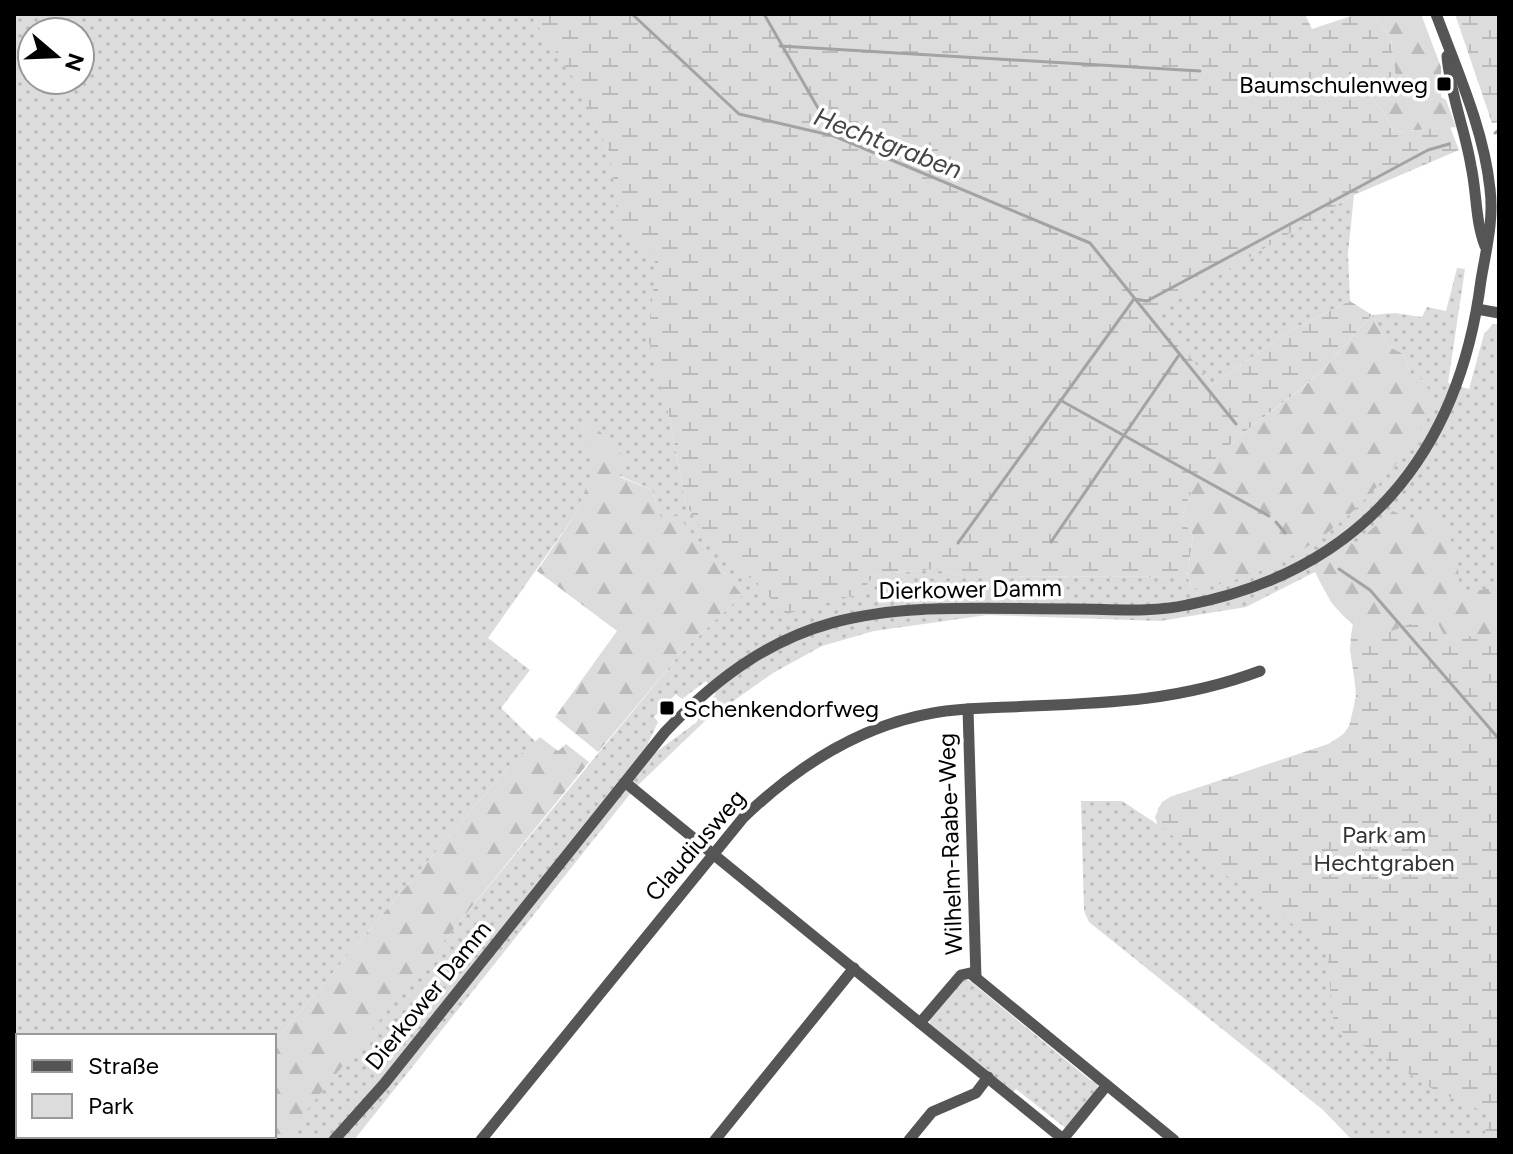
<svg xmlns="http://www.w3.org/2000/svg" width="1513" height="1154" font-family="Figtree,sans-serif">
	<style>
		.green { fill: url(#green-dots); fill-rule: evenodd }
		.forest { fill: url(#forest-firs) }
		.wetland { fill: url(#wetland-marsh) }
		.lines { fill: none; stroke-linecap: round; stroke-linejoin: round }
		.stream { stroke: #a3a3a3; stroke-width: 3 }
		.minor { stroke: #555; stroke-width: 11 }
		.poi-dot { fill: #000; stroke: #fff; stroke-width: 3 }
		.labels { text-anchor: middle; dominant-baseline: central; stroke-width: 7; stroke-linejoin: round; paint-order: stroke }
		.poi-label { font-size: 24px; fill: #000; stroke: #fff; text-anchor: end }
		.street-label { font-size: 24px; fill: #000; stroke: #fff }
		.park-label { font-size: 24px; fill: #333; stroke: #fff }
		.water-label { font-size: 26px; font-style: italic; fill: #444; stroke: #fff }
	</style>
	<defs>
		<pattern id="green-dots" width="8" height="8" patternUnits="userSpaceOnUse" patternTransform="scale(2)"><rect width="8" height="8" fill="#dcdcdc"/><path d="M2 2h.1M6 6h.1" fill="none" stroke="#bbb" stroke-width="1.8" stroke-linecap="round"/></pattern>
		<pattern id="forest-firs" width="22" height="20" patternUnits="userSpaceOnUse" patternTransform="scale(2)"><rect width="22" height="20" fill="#dcdcdc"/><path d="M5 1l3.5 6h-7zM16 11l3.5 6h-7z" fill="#bbb"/></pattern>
		<pattern id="wetland-marsh" width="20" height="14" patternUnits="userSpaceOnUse" patternTransform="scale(2)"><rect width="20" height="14" fill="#dcdcdc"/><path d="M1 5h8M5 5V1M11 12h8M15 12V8" fill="none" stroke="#bbb"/></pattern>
	</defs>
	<rect width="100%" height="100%" fill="#fff"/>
	<!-- green -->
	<g class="green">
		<path d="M14,14H530L576,81L610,154L687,135L667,406L686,505L691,513L859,594L874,575L934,569L963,576L1187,577L1192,586L1425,382L1411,374L1403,354L1388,346L1372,315L1395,313L1422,317L1427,307L1446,311L1457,268L1465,269L1448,383L1469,389L1484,334L1493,324H1499V1140H1352L1323,1110L1089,922L1084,911L1081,801H1122L1157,824L1158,808L1170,797L1321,749L1348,731L1357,693L1350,650L1353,625L1331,602L1315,572L1246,607L1160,621L987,615L874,631L822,646L773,673L705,721L634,789L354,1140H280L680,654L742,595L677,516L663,525L652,490L620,476L581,422L594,469L577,512L488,638L530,670L501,708L536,742L513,761L274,1042V1036H18V1136H182L178,1140H14ZM32,32H80V80H32ZM706,681L716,694L700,711L697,722L656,752L648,743L658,722L654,717L676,694L682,699Z"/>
		<polygon points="1354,195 1348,253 1350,301 1291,330 1212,385 1155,313"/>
		<polygon points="965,977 1090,1080 1098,1083 1097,1093 1068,1130 1016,1089 1013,1092 930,1025 930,1016"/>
	</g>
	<!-- forest -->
	<g class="forest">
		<polygon points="1373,14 1421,14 1441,67 1441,97 1446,100 1456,127 1394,132 1382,109 1371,98 1373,81 1396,80 1391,39"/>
		<path d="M1372,315L1388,346L1403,354L1411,374L1425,382L1436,405C1381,498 1305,573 1194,589L1187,577L1193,535L1182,519C1196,450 1276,416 1322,370C1340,352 1355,333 1372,315Z"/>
		<polygon points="590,421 623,456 620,477 652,490 663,524 678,516 742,595 680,654 598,752 555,717 617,631 537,571 577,512 593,469 581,422"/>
		<path d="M1393,511L1403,516L1409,526L1428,512L1445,523L1457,557L1460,594L1491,588L1499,592V649L1467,635L1451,648L1433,615L1428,625C1413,622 1407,628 1393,632C1366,640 1338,616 1327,594C1322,585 1315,576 1316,565L1350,542L1358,549L1365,542V535Z"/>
		<polygon points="540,737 558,751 566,744 589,762 290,1131 280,1140 178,1140 182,1136 274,1136 274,1042 513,761"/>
	</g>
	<!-- wetland -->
	<g class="wetland">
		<path d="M530,14H1305L1312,29L1357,14H1373L1391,39L1396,80L1373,81L1371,98L1382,109L1394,132L1450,127L1459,150L1354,195L1156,313L1212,385L1291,330L1350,301L1372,315C1355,333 1340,352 1322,370C1276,415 1196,451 1182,519L1193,535L1187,577L963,576L934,569L874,575L860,594L786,614L701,528L686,505L667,406L648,338L656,265L650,251L620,233L610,154L576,82Z"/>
		<polygon points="1455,14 1499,14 1499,122 1492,123"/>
		<path d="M1433,614L1450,647L1467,635L1499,649V1140H1484L1488,1119L1485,1112L1436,1091L1334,1027L1327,954L1321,945L1158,825L1155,817L1162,802L1170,797L1337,741C1375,704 1342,667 1353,625L1383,634L1416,622L1428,625Z"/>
	</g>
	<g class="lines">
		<!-- stream -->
		<g class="stream">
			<polyline points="632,14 739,114 834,136 1090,243 1236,424"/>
			<polyline points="764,14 834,136"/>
			<polyline points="780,46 1200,71"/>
			<polyline points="1495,133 1499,130"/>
			<polyline points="1134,299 1147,301 1428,150 1449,144"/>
			<polyline points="1060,400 1269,516"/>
			<polyline points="1276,522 1285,533"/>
			<polyline points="1051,542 1179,355"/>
			<polyline points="958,543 1134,299"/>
			<polyline points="1339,569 1370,590 1499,739"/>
			<polyline points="14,1071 18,1075"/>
			<polyline points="75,1136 79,1140"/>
			<polyline points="114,1140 121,1136"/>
		</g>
		<!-- minor -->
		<g class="minor">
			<path d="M1447,56C1450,94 1465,129 1471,166C1477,193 1475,220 1485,246"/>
			<polyline points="1477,309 1499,313"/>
			<polyline points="968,709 976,978"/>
			<polyline points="626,783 920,1023"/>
			<polyline points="1107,1085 1063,1139 920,1023 961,975 970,973 1174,1140"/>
			<path d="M334,1140L384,1084L665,732C798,591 899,609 1075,609C1112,609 1151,613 1187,605C1362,571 1459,454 1481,280C1486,250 1494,220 1490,189C1484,130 1457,70 1436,14"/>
			<path d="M481,1140L743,818C796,767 859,726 933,713C965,707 999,708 1031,706C1112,703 1182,700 1260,671"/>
			<polyline points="715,1140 854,968"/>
			<polyline points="909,1140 932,1112 976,1093 988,1077"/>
		</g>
	</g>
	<!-- markers -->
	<g class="poi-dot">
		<rect x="1436" y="76" width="16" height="16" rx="4"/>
		<rect x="659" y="700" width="16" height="16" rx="4"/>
	</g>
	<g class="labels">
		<!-- poi labels -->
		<g class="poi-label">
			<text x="1428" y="84">Baumschulenweg</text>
			<text x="683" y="708" text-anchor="start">Schenkendorfweg</text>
		</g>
		<!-- street labels -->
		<g class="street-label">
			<text transform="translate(970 589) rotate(-1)">Dierkower Damm</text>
			<text transform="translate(950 844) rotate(-92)">Wilhelm-Raabe-Weg</text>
			<text transform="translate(695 845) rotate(-49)">Claudiusweg</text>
			<text transform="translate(428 995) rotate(-51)">Dierkower Damm</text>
		</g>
		<!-- park labels -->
		<g class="park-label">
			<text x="1384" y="834">Park am<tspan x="1384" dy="28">Hechtgraben</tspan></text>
		</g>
		<!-- water labels -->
		<g class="water-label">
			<text transform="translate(888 143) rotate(21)">Hechtgraben</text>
		</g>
	</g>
	<!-- border -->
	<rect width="1513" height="1154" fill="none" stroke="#000000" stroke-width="32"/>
	<!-- legend -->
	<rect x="16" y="1034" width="260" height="104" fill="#ffffff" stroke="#999999" stroke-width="2"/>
	<rect x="32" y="1060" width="40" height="12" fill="#555555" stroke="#999999" stroke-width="2"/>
	<text x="88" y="1074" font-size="24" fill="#000000">Straße</text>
	<rect x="32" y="1094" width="40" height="24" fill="#dcdcdc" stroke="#999999" stroke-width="2"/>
	<text x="88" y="1114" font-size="24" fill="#000000">Park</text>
	<!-- north arrow -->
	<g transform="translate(56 56) rotate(109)"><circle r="38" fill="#ffffff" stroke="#999999" stroke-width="2"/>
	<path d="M0-6L14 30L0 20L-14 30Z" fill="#000000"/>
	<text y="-12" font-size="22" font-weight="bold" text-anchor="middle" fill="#000000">N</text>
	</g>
</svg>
